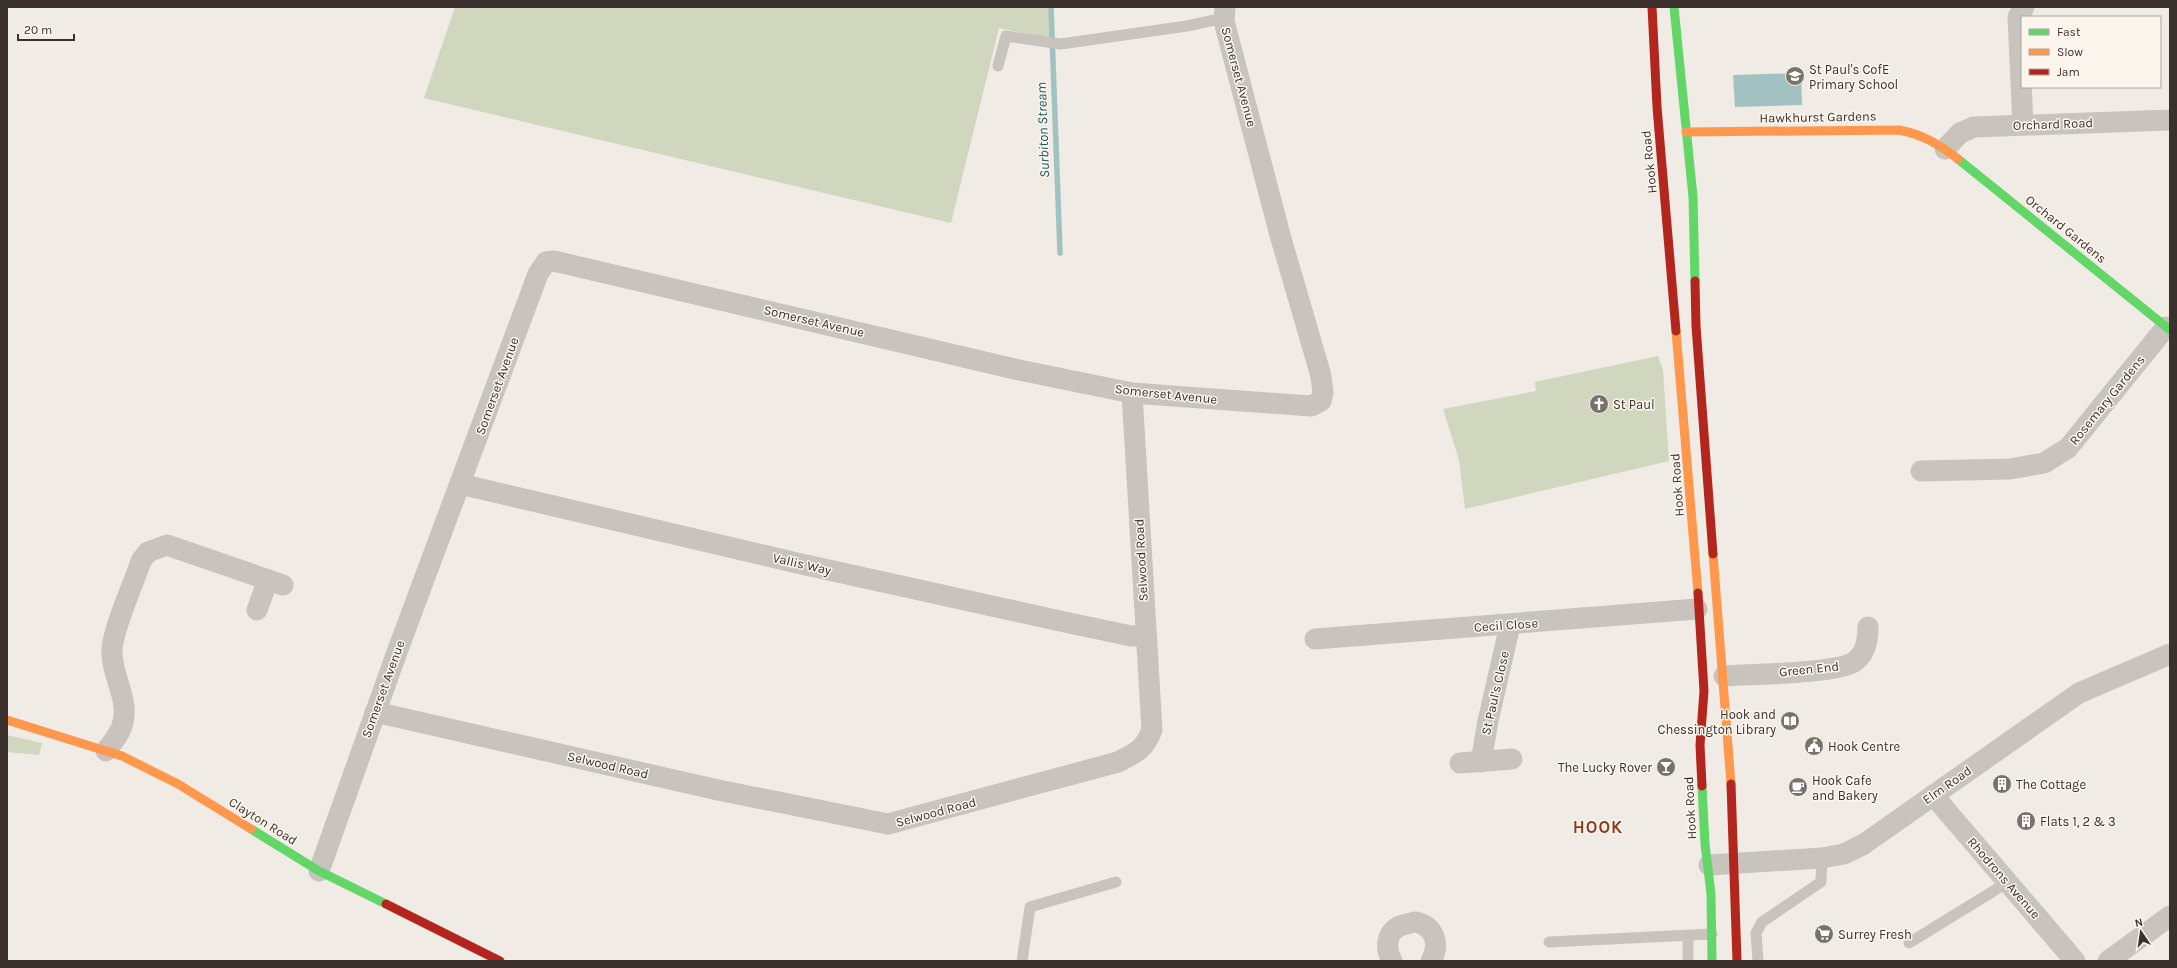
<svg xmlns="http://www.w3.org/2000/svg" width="2177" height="968" font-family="Karla,sans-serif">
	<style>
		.green { fill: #d1d6bf }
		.water { fill: #a1c2c1 }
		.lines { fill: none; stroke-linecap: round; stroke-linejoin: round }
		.stream { stroke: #a1c2c1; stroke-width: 5.5 }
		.lane { stroke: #c9c3be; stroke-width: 11 }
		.street { stroke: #c9c3be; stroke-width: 21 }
		.fast { stroke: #63d668; stroke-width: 9 }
		.slow { stroke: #ff974d; stroke-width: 9 }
		.jam { stroke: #b3261e; stroke-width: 9 }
		.labels { text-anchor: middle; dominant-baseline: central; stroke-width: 3; stroke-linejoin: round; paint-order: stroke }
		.poi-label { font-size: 13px; fill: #3b302b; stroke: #fbf5ee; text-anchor: start }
		.street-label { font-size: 13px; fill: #3b302b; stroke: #fbf5ee }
		.water-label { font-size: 14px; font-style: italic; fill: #1f5a5e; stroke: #fbf5ee }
		.district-label { font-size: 17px; font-weight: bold; letter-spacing: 1px; fill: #8c3b22; stroke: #fbf5ee }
	</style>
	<rect width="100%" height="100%" fill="#f0ebe5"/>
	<!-- green -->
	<g class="green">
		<polygon points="455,7 1051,7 1052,39 999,28 951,223 424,98"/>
		<polygon points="1658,356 1663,370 1669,461 1465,509 1459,460 1443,409 1536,391 1535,382"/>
		<polygon points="7,735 42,743 39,755 7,752"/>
	</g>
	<!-- water -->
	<polygon class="water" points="1801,73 1802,105 1735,107 1733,75"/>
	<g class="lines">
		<!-- stream -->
		<polyline class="stream" points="1051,7 1060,253"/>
		<!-- lane -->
		<g class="lane">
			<polyline points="998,66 1006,36 1061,44 1187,26 1224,18"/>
			<polyline points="1549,942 1712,934"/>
			<polyline points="1909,943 2008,882"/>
			<polyline points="1022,961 1030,907 1116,882"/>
			<polyline points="1688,961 1688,936"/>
			<polyline points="1758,961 1756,933 1762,922 1821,882 1822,858"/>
		</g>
		<!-- street -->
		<g class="street">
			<polyline points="2023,125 2018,17 2024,7"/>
			<polyline points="1945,149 1960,133 1974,127 2170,120"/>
			<polyline points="1921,471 2010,469 2044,463 2068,448 2166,327"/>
			<polyline points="460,484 797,563 1060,621 1131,636 1145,636"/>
			<polyline points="257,610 268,580"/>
			<polyline points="1315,639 1697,609"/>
			<path d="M1724,676C1750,674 1836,674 1854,662C1866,654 1868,640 1868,627"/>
			<path d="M375,712L718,790L888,824L1118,762C1137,752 1144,750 1152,730L1132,393"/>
			<path d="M106,751C113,742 121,733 123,722C129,697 110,673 112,648C115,624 133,585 141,561L148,552L167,545L283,585"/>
			<polyline points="1481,762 1488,721 1510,625"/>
			<polyline points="1460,763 1512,759"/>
			<polyline points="1933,795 2075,961"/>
			<polyline points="1709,865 1822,858 1844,854 1864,844 2079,693 2170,654"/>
			<polyline points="319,871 397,652 538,274 546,262 554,261 1019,370 1132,393 1311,406 1321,401 1323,393 1321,376 1280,235 1224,21 1225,7"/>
			<path d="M1392,961C1383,945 1388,927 1407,924C1410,923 1414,922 1416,922C1436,927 1440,946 1431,961"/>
			<polyline points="2108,961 2170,916"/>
		</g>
		<!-- fast -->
		<g class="fast">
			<polyline points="1674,7 1693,197 1695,281"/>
			<polyline points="1958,159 2170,330"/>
			<polyline points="1702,786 1705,844 1711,894 1712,961"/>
			<polyline points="251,829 319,871 386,904"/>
		</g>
		<!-- slow -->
		<g class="slow">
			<path d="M1686,132L1899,130C1922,134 1940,145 1958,159"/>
			<polyline points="1676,331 1698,593"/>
			<polyline points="1713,554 1731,784"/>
			<polyline points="7,720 122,756 178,784 251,829"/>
		</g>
		<!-- jam -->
		<g class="jam">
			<polyline points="1652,7 1657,107 1676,331"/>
			<polyline points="1695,281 1696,326 1713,554"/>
			<polyline points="1698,593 1704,691 1700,745 1702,786"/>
			<polyline points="1731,784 1737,961"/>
			<polyline points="386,904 500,961"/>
		</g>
	</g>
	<!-- icons -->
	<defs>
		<symbol id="school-disc" viewBox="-11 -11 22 22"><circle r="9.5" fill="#7a716c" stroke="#fbf5ee"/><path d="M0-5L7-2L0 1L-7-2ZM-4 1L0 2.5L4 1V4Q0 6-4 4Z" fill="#fff"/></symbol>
		<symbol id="church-disc" viewBox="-11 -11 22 22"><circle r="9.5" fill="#7a716c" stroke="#fbf5ee"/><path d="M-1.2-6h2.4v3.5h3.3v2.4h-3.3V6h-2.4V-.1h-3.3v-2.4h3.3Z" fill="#fff"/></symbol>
		<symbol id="library-disc" viewBox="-11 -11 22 22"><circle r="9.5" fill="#7a716c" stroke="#fbf5ee"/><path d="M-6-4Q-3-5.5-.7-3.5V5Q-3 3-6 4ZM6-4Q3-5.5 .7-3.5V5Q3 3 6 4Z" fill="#fff"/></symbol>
		<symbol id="civic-disc" viewBox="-11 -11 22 22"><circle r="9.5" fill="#7a716c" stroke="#fbf5ee"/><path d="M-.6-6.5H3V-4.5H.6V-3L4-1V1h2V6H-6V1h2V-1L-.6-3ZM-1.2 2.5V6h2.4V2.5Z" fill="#fff"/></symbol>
		<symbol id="bar-disc" viewBox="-11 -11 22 22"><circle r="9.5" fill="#7a716c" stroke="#fbf5ee"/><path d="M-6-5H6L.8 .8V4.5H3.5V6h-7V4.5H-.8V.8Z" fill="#fff"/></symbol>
		<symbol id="building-disc" viewBox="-11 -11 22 22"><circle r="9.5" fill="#7a716c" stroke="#fbf5ee"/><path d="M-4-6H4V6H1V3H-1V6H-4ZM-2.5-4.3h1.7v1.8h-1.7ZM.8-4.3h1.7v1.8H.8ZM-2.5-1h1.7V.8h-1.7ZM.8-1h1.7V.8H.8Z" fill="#fff"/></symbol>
		<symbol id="cafe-disc" viewBox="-11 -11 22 22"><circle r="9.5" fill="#7a716c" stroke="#fbf5ee"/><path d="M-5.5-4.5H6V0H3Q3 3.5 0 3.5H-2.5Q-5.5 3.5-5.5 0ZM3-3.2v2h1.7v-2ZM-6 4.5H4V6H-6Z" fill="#fff"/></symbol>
		<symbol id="supermarket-disc" viewBox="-11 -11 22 22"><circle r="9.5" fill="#7a716c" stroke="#fbf5ee"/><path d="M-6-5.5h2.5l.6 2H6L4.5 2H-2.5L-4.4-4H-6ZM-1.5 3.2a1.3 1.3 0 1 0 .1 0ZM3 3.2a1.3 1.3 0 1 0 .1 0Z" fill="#fff"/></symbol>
	</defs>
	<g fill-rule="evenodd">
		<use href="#school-disc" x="1784" y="65" width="22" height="22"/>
		<use href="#church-disc" x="1588" y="393" width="22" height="22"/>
		<use href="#library-disc" x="1779" y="710" width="22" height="22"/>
		<use href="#civic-disc" x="1803" y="735" width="22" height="22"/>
		<use href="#bar-disc" x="1655" y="756" width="22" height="22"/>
		<use href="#building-disc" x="1991" y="773" width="22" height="22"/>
		<use href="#cafe-disc" x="1787" y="776" width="22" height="22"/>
		<use href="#building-disc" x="2015" y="810" width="22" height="22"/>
		<use href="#supermarket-disc" x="1813" y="923" width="22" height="22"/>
	</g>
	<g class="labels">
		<!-- poi labels -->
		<g class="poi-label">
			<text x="1809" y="69">St Paul's CofE<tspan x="1809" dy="15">Primary School</tspan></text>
			<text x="1613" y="404">St Paul</text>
			<text x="1776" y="714" text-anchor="end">Hook and<tspan x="1776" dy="15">Chessington Library</tspan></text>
			<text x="1828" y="746">Hook Centre</text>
			<text x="1652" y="767" text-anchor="end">The Lucky Rover</text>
			<text x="1812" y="780">Hook Cafe<tspan x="1812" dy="15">and Bakery</tspan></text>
			<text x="2016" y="784">The Cottage</text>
			<text x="2040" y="821">Flats 1, 2 &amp; 3</text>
			<text x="1838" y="934">Surrey Fresh</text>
		</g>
		<!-- street labels -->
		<g class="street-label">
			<text transform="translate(1239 77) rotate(75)">Somerset Avenue</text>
			<text transform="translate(1818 117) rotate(-1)">Hawkhurst Gardens</text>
			<text transform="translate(2053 124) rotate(-2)">Orchard Road</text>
			<text transform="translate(1649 162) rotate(-96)">Hook Road</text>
			<text transform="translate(2066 229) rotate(39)">Orchard Gardens</text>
			<text transform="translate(814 321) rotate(13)">Somerset Avenue</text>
			<text transform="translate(497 386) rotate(-70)">Somerset Avenue</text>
			<text transform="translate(1166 394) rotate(6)">Somerset Avenue</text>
			<text transform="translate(2107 400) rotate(-51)">Rosemary Gardens</text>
			<text transform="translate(1677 485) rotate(-94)">Hook Road</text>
			<text transform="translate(1141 560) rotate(-93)">Selwood Road</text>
			<text transform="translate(802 564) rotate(13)">Vallis Way</text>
			<text transform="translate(1506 625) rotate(-4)">Cecil Close</text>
			<text transform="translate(1809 669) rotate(-6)">Green End</text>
			<text transform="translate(383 689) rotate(-70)">Somerset Avenue</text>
			<text transform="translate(1495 693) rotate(-77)">St Paul's Close</text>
			<text transform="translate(608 765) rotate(13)">Selwood Road</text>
			<text transform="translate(1947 785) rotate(-35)">Elm Road</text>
			<text transform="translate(1690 808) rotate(-93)">Hook Road</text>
			<text transform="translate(936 812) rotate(-15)">Selwood Road</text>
			<text transform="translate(263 821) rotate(32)">Clayton Road</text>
			<text transform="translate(2004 878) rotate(49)">Rhodrons Avenue</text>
		</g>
		<!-- water labels -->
		<g class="water-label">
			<text transform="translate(1043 130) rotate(-92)">Surbiton Stream</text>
		</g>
		<!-- district labels -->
		<g class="district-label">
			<text x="1598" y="827">HOOK</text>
		</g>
	</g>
	<!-- border -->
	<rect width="2177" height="968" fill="none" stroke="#3b302b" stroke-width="16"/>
	<!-- legend -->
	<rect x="2021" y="16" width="140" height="72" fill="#fbf5ee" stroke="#aea6a0"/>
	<rect x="2029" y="29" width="20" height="6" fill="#63d668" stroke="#aea6a0"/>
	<text x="2057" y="36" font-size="12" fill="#3b302b">Fast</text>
	<rect x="2029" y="49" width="20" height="6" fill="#ff974d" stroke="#aea6a0"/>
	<text x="2057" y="56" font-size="12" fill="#3b302b">Slow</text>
	<rect x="2029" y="69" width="20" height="6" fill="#b3261e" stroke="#aea6a0"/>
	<text x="2057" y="76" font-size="12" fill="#3b302b">Jam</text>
	<!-- north arrow -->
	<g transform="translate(2141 932) rotate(347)" stroke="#fbf5ee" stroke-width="3" paint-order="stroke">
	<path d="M0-3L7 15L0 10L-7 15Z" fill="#3b302b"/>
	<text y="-6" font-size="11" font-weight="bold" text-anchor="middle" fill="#3b302b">N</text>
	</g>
	<!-- scale -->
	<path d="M18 34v6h56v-6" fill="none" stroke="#3b302b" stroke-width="2"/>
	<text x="24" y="34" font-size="12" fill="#3b302b" stroke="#fbf5ee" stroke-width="3" paint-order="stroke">20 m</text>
</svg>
